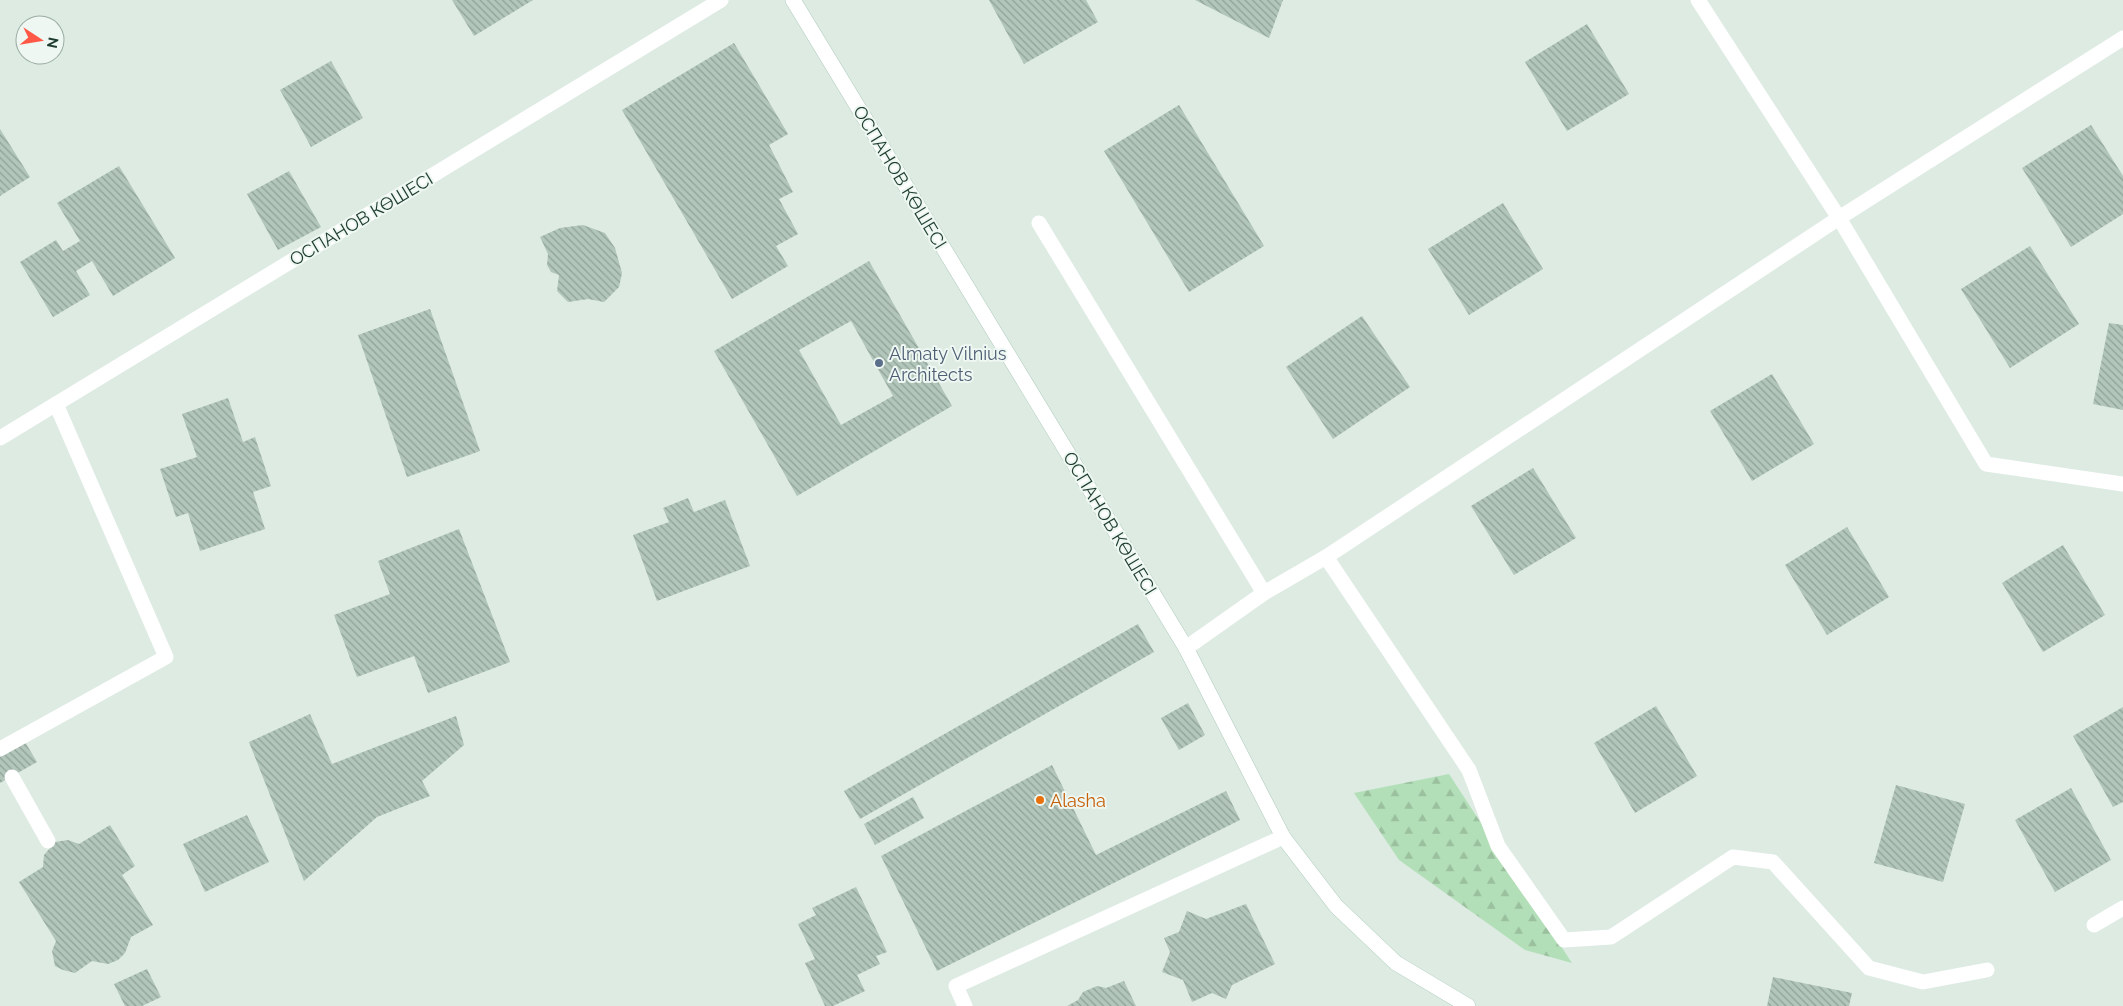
<svg xmlns="http://www.w3.org/2000/svg" width="2123" height="1006" font-family="Raleway,sans-serif">
	<style>
		.forest { fill: url(#forest-firs) }
		.building { fill: url(#building-back-hatch); fill-rule: evenodd }
		.lines { fill: none; stroke-linecap: round; stroke-linejoin: round }
		.secondary-casing { stroke: #afccbd; stroke-width: 16 }
		.lane { stroke: #fff; stroke-width: 15 }
		.street { stroke: #fff; stroke-width: 15 }
		.secondary { stroke: #fff; stroke-width: 15 }
		.service-dot { fill: #5c6f8a; stroke: #eef7f1; stroke-width: 2 }
		.food-dot { fill: #e8710a; stroke: #eef7f1; stroke-width: 2 }
		.labels { text-anchor: middle; dominant-baseline: central; stroke-width: 4; stroke-linejoin: round; paint-order: stroke }
		.street-label { font-size: 18px; fill: #1d3c2f; stroke: #eef7f1 }
		.service-label { font-size: 18px; fill: #4e5e75; stroke: #eef7f1; text-anchor: start }
		.food-label { font-size: 18px; fill: #c56008; stroke: #eef7f1; text-anchor: start }
	</style>
	<defs>
		<pattern id="forest-firs" width="22" height="20" patternUnits="userSpaceOnUse" patternTransform="scale(1.25)"><rect width="22" height="20" fill="#b3dfb8"/><path d="M5 1l3.5 6h-7zM16 11l3.5 6h-7z" fill="#9ac09e"/></pattern>
		<pattern id="building-back-hatch" width="6" height="6" patternUnits="userSpaceOnUse" patternTransform="scale(1.25)"><rect width="6" height="6" fill="#b2c6bb"/><path d="M-1 5l2 2M0 0l6 6M5-1l2 2" fill="none" stroke="#90a298"/></pattern>
	</defs>
	<rect width="100%" height="100%" fill="#ddebe3"/>
	<!-- forest -->
	<polygon class="forest" points="1449,774 1572,963 1525,950 1399,860 1354,793"/>
	<!-- building -->
	<g class="building">
		<polygon points="452,0 533,0 474,36"/>
		<polygon points="989,0 1086,0 1098,22 1024,64"/>
		<polygon points="1195,0 1283,0 1269,38"/>
		<polygon points="1587,24 1629,94 1567,131 1525,62"/>
		<polygon points="734,43 788,134 769,145 793,192 779,199 798,234 776,246 788,266 732,299 622,110"/>
		<polygon points="331,61 363,118 311,147 280,90"/>
		<polygon points="1179,105 1264,246 1189,292 1104,151"/>
		<polygon points="2091,125 2123,176 2123,214 2071,247 2022,168"/>
		<polygon points="0,129 30,177 0,196"/>
		<polygon points="119,166 175,258 113,296 92,261 76,271 90,295 53,317 20,262 56,240 63,251 80,241 57,203"/>
		<polygon points="289,171 321,227 278,250 247,194"/>
		<polygon points="1503,203 1543,269 1469,315 1428,249"/>
		<polygon points="583,225 605,233 615,248 622,273 619,287 604,302 588,299 568,302 557,291 559,275 551,272 547,265 548,254 540,237 560,228"/>
		<polygon points="2030,246 2079,324 2010,368 1961,289"/>
		<path d="M869,261L952,406L797,496L714,351ZM851,321L893,396L841,425L799,350Z"/>
		<polygon points="430,309 480,451 407,477 358,335"/>
		<polygon points="1362,316 1410,387 1333,439 1286,367"/>
		<polygon points="2109,323 2123,325 2123,410 2093,404"/>
		<polygon points="1772,374 1814,444 1752,481 1710,411"/>
		<polygon points="228,398 243,442 255,437 271,486 253,492 265,529 200,551 188,513 176,517 160,469 197,457 182,414"/>
		<polygon points="1533,468 1576,538 1514,575 1471,506"/>
		<polygon points="688,498 694,512 725,500 750,566 657,601 633,535 669,522 663,508"/>
		<polygon points="1847,527 1889,597 1827,635 1785,565"/>
		<polygon points="459,529 510,662 428,693 414,656 357,677 334,615 390,594 378,561"/>
		<polygon points="2063,545 2105,615 2043,652 2002,583"/>
		<polygon points="1138,624 1154,652 860,819 844,791"/>
		<polygon points="1188,703 1205,735 1179,750 1161,718"/>
		<polygon points="1656,706 1697,776 1635,813 1594,743"/>
		<polygon points="2123,707 2123,802 2113,807 2073,736"/>
		<polygon points="310,714 332,764 456,716 464,745 422,781 430,796 377,817 304,881 249,742"/>
		<polygon points="25,742 37,762 0,783 0,756"/>
		<polygon points="1052,765 1096,855 1226,791 1240,820 937,971 881,856"/>
		<polygon points="1896,785 1965,804 1943,882 1874,863"/>
		<polygon points="2071,788 2111,860 2055,892 2015,820"/>
		<polygon points="913,797 924,818 875,845 864,824"/>
		<polygon points="247,815 269,862 205,892 183,844"/>
		<polygon points="110,825 135,866 122,875 153,925 131,937 125,953 118,960 108,964 92,961 75,973 63,970 55,966 52,951 56,941 19,882 43,867 44,855 55,842 68,840 79,844"/>
		<polygon points="856,887 887,952 876,956 880,964 857,975 865,991 833,1006 825,1006 805,963 815,959 798,924 816,915 812,908"/>
		<polygon points="1246,904 1275,964 1232,985 1226,999 1212,993 1192,1002 1183,980 1162,972 1170,952 1164,938 1179,932 1187,911 1206,919"/>
		<polygon points="147,969 161,997 142,1006 125,1006 114,984"/>
		<polygon points="1773,977 1852,993 1849,1006 1767,1006"/>
		<polygon points="1124,981 1136,1006 1067,1006 1078,1000 1083,992 1097,986 1106,988"/>
	</g>
	<g class="lines">
		<defs>
			<polyline id="secondary" points="793,0 1186,648 1283,837 1336,906 1396,963 1468,1006"/>
		</defs>
		<!-- secondary casing -->
		<use href="#secondary" class="secondary-casing"/>
		<!-- lane -->
		<g class="lane">
			<polyline points="12,777 48,841"/>
			<polyline points="965,1006 956,986 1283,837"/>
		</g>
		<!-- street -->
		<g class="street">
			<polyline points="1698,0 1839,218 1986,464 2123,484"/>
			<polyline points="1039,223 1264,593"/>
			<polyline points="0,438 721,0"/>
			<polyline points="1326,557 1469,770 1498,846 1564,940 1611,937 1733,857 1773,862 1869,968 1923,982 1987,970"/>
			<polyline points="1186,648 1264,593 1326,557 1839,218 2123,38"/>
			<polyline points="0,749 166,657 56,404"/>
			<polyline points="2094,925 2123,908"/>
		</g>
		<!-- secondary -->
		<use href="#secondary" class="secondary"/>
	</g>
	<!-- markers -->
	<circle class="service-dot" cx="879" cy="363" r="5"/>
	<circle class="food-dot" cx="1040" cy="800" r="5"/>
	<g class="labels">
		<!-- street labels -->
		<g class="street-label">
			<text transform="translate(900 177) rotate(59)">ОСПАНОВ КӨШЕСІ</text>
			<text transform="translate(361 219) rotate(-31)">ОСПАНОВ КӨШЕСІ</text>
			<text transform="translate(1110 523) rotate(59)">ОСПАНОВ КӨШЕСІ</text>
		</g>
		<!-- service labels -->
		<g class="service-label">
			<text x="889" y="353">Almaty Vilnius<tspan x="889" dy="21">Architects</tspan></text>
		</g>
		<!-- food labels -->
		<g class="food-label">
			<text x="1050" y="800">Alasha</text>
		</g>
	</g>
	<!-- north arrow -->
	<g transform="translate(40 40) rotate(102)"><circle r="24" fill="#eef7f1" stroke="#9aaca3"/>
	<path d="M0-4L9 19L0 12L-9 19Z" fill="#ff5847"/>
	<text y="-8" font-size="14" font-weight="bold" text-anchor="middle" fill="#1d3c2f">N</text>
	</g>
</svg>
